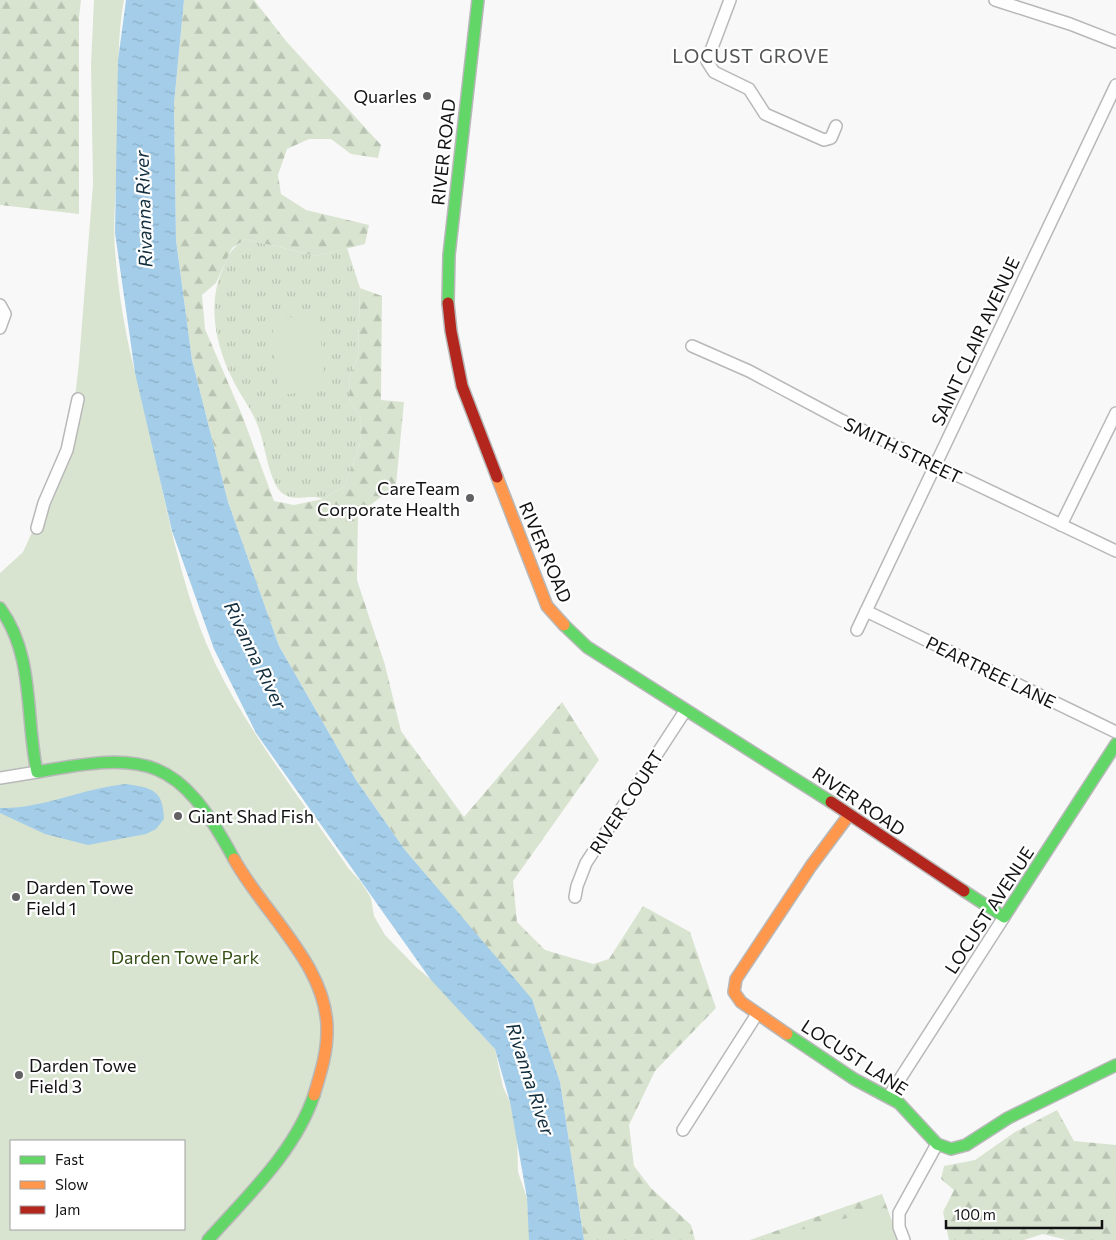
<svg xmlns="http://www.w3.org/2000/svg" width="1116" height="1240" font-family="Commissioner,sans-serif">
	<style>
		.grass { fill: url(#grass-tufts) }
		.forest { fill: url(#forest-firs) }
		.park { fill: #d9e4d0; fill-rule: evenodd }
		.water { fill: url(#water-ripples) }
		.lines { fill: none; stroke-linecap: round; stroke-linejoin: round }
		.street-casing { stroke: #b8b8b9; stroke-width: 14 }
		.fast-casing { stroke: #b8b8b9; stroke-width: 14 }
		.slow-casing { stroke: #b8b8b9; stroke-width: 14 }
		.jam-casing { stroke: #b8b8b9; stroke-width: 14 }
		.street { stroke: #fefefe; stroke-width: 11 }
		.fast { stroke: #63d668; stroke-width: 11 }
		.slow { stroke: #ff974d; stroke-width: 11 }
		.jam { stroke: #b3261e; stroke-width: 11 }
		.poi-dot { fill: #626264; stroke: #fff; stroke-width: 2 }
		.labels { text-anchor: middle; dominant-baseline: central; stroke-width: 4.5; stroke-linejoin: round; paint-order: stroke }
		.poi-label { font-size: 18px; fill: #121213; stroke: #fff; text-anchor: start }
		.street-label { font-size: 18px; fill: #121213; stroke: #fff }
		.park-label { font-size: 18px; fill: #355016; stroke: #fff }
		.neighbourhood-label { font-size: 19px; letter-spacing: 1px; fill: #535455; stroke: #fff }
		.water-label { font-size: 19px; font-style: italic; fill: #132f3f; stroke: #fff }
	</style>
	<defs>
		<pattern id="grass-tufts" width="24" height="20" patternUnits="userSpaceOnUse" patternTransform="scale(1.25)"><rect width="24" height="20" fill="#d9e4d0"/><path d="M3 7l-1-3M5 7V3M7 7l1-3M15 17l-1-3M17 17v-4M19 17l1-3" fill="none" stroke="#b9c3b2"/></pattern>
		<pattern id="forest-firs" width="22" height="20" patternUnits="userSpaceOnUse" patternTransform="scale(1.25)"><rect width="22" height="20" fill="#d9e4d0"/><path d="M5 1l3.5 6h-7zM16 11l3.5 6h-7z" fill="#b9c3b2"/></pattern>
		<pattern id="water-ripples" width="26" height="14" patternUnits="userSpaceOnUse" patternTransform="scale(1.25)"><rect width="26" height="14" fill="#a3cde8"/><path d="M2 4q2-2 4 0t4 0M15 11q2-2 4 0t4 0" fill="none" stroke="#8bafc6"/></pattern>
	</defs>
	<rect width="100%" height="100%" fill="#f8f8f9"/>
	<!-- grass -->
	<path class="grass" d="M246,239L316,256L347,248L360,288L358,357L350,376L349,399L361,419L360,443L345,486L323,499C311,493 294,503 282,493C269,482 265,445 259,429C253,410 240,396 232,378C216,346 207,305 222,271C229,254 230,249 246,239Z"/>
	<!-- forest -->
	<g class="forest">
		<polygon points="0,0 81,0 79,17 79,214 0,205"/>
		<polygon points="184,0 254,0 286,41 381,145 378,158 351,154 331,139 309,139 287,149 278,175 281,194 306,210 369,225 365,244 316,256 246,239 232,248 216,283 202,295 205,329 242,415 274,501 294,505 323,499 345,486 360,443 361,419 349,399 350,376 358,357 360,288 382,296 381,400 404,402 396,485 358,515 357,580 385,665 401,731 464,817 562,702 599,760 513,881 517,922 545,950 593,964 609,959 643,906 690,932 716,1008 655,1071 629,1125 634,1166 651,1188 691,1225 695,1240 584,1240 560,1082 533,1002 405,850 356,780 279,646 228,502 192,360 176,240 174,104"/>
		<polygon points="1057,1110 1074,1141 1116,1145 1116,1240 1067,1240 1043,1234 1024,1240 949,1240 943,1212 954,1190 941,1179 944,1166 975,1160 1015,1132"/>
		<polygon points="882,1194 899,1240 750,1240"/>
	</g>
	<!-- park -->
	<g class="park">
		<path d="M94,0H124C116,43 119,86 119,129C119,169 112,209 115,250C118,288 124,327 133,364C135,376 140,388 143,400C163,486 177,583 215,663C250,735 304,803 349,869L361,882L371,898L374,916L385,935L416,967L436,984L495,1049L503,1087L510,1102L517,1136L518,1172L527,1198L530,1240H0V573L23,552L34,528L62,458L73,415L79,362L93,184L91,64ZM11,1141H184V1229H11Z"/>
		<polygon points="319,315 325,390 278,395 272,319"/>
		<polygon points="885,1208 899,1240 762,1240"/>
	</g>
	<!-- water -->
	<g class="water">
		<polygon points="126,0 184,0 174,104 176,240 192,360 228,502 279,646 356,780 405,850 532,999 560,1082 584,1240 529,1240 527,1198 510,1102 495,1049 431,980 256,733 214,649 172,531 135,373 115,233 118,60"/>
		<path d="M126,784C153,788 163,790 164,819L156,829L146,834L88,845L45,834L0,813V808C43,809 83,788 126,784Z"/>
	</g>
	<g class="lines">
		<defs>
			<g id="street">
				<polyline points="730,0 707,61 714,72 749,89 765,114 824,140 831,138 836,126"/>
				<polyline points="995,0 1070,24 1116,42"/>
				<polyline points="0,305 5,314 0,328"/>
				<polyline points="692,346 749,371 841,420 1116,551"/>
				<polyline points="1061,525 1116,413"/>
				<polyline points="37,528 44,503 67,450 78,399"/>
				<polyline points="866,611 1116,732"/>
				<polyline points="857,630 1116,85"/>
				<polyline points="0,778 37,772"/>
				<polyline points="575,897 577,886 586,863 685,711"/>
				<polyline points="889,1096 1004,917"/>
				<polyline points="683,1130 757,1014"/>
				<polyline points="904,1240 899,1227 899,1213 937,1144"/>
			</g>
			<g id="fast">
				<polyline points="448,303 449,255 478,0"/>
				<path d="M0,608C35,656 25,716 37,772C148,751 179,757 234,859"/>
				<polyline points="564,625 587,647 831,802"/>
				<polyline points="964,891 1004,917 1116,744"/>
				<polyline points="787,1034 854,1079 899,1103 937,1144 951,1149 966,1145 1008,1118 1116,1065"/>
				<path d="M208,1240C246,1197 295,1152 314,1095"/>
			</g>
			<g id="slow">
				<polyline points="497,477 547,606 564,625"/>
				<path d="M234,859C264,914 329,967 327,1032C327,1054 320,1075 314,1095"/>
				<polyline points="787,1034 741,1002 734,992 736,979 811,866 849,815"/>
			</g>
			<g id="jam">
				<polyline points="448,303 451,331 462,386 497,477"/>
				<polyline points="831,802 964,891"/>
			</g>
		</defs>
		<!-- street casing -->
		<use href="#street" class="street-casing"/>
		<!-- fast casing -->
		<use href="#fast" class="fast-casing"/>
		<!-- slow casing -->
		<use href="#slow" class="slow-casing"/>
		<!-- jam casing -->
		<use href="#jam" class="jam-casing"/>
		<!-- street -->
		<use href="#street" class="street"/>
		<!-- fast -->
		<use href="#fast" class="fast"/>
		<!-- slow -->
		<use href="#slow" class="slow"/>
		<!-- jam -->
		<use href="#jam" class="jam"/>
	</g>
	<!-- markers -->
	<g class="poi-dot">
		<circle cx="427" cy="96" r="5"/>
		<circle cx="470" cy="498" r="5"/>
		<circle cx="178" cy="816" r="5"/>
		<circle cx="16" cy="897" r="5"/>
		<circle cx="19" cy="1075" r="5"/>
	</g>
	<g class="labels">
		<!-- poi labels -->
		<g class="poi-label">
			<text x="417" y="96" text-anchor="end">Quarles</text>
			<text x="460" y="488" text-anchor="end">CareTeam<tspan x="460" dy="21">Corporate Health</tspan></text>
			<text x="188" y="816">Giant Shad Fish</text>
			<text x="26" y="887">Darden Towe<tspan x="26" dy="21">Field 1</tspan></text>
			<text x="29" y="1065">Darden Towe<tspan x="29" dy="21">Field 3</tspan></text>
		</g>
		<!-- street labels -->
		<g class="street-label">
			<text transform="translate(443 152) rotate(-84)">RIVER ROAD</text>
			<text transform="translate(975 341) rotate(-65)">SAINT CLAIR AVENUE</text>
			<text transform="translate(903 450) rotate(26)">SMITH STREET</text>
			<text transform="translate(546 552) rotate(67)">RIVER ROAD</text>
			<text transform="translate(991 672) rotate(26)">PEARTREE LANE</text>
			<text transform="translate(859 801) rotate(34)">RIVER ROAD</text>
			<text transform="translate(626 802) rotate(-57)">RIVER COURT</text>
			<text transform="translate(989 910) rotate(-57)">LOCUST AVENUE</text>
			<text transform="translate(855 1057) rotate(33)">LOCUST LANE</text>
		</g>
		<!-- park labels -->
		<g class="park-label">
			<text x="185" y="957">Darden Towe Park</text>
		</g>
		<!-- neighbourhood labels -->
		<g class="neighbourhood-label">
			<text x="751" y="55">LOCUST GROVE</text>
		</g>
		<!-- water labels -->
		<g class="water-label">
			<text transform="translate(143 209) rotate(-92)">Rivanna River</text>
			<text transform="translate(256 655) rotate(64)">Rivanna River</text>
			<text transform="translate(531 1079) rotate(72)">Rivanna River</text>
		</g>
	</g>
	<!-- legend -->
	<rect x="10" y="1140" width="175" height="90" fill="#ffffff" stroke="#a0a0a1"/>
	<rect x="20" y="1156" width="25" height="8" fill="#63d668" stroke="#a0a0a1"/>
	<text x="55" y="1165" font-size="15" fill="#121213">Fast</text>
	<rect x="20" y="1181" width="25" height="8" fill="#ff974d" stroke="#a0a0a1"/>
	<text x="55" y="1190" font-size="15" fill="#121213">Slow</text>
	<rect x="20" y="1206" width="25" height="8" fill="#b3261e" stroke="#a0a0a1"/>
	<text x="55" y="1215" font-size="15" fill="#121213">Jam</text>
	<!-- scale -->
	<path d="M946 1220v8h156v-8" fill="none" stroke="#121213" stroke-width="2.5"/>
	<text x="954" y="1220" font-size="15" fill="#121213" stroke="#ffffff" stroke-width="4" paint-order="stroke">100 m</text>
</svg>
